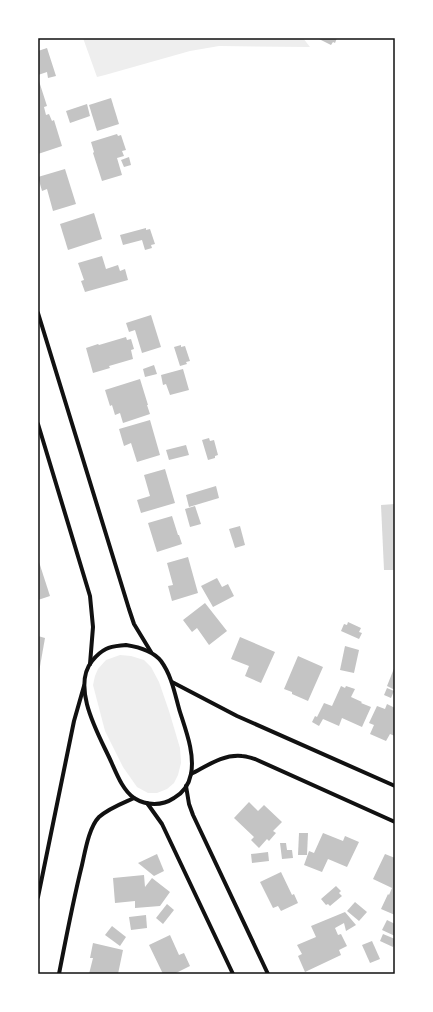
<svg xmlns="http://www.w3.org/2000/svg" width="433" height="1012" font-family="'DM Sans',sans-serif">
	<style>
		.green { fill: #eee }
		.water { fill: #d9d9d9 }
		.building { fill: #c4c4c4 }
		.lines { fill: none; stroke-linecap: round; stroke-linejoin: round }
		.minor { stroke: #111; stroke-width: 4 }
		.neatline { fill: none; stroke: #111; stroke-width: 1.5 }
	</style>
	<rect width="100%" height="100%" fill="#fff"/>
	<!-- green -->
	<g class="green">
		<polygon points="83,38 303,38 310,47 219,46 190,51 105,75 97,77"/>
		<polygon points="120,655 131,656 144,660 151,667 159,682 169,711 180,748 181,763 178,775 174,783 167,789 157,793 148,793 137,787 123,767 105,731 93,685 95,676 98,669 106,660"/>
	</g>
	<!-- water -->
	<polygon class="water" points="395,504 395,570 384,570 381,505"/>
	<!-- building -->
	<g class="building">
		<polygon points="317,38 337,38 335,43 333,42 331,45"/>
		<polygon points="47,48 56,76 48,78 47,72 38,75 38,51"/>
		<polygon points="38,78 47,106 44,107 46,115 49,114 52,121 54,120 62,146 38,154"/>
		<polygon points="111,98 119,124 97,131 89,105"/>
		<polygon points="87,104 90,116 70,123 66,111"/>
		<polygon points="117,134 118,136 121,135 126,150 122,151 124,156 117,158 122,175 102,181 93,153 94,152 91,142"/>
		<polygon points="129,157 131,165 124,167 121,160"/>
		<polygon points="65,169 76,204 53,211 47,189 42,191 38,177"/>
		<polygon points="94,213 102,239 68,250 60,224"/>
		<polygon points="146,228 146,230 150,229 155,244 151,245 152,248 145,250 142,240 123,245 120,235"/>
		<polygon points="102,256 106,269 118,265 120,271 125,269 128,280 85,292 81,281 84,280 78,263"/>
		<polygon points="151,315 161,347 142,353 135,330 129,332 126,323"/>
		<polygon points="126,337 127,340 131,339 134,349 131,350 133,359 109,366 110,368 93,373 86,348 98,344 99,345"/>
		<polygon points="181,345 181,347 185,346 190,361 186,362 187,364 180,366 174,347"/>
		<polygon points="154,365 157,374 145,377 143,369"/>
		<polygon points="183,369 189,390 170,395 166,384 163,385 161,375"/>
		<polygon points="140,379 148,405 147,405 150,414 123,423 120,413 115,415 112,405 110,406 105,390"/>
		<polygon points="150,420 160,455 137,462 131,443 124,446 119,429"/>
		<polygon points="209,438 210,441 214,440 218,455 215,456 215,458 208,460 202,440"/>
		<polygon points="186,445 189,455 169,460 166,450"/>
		<polygon points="165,469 175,503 141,513 137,500 150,496 144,475"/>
		<polygon points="216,486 219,498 189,507 186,495"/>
		<polygon points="195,506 201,524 190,527 185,509"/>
		<polygon points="172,516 178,535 179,535 182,544 157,552 148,523"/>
		<polygon points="240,526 245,545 235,548 229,529"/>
		<polygon points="188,557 198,593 172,601 168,586 173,585 167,563"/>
		<polygon points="38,562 39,562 50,596 38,600"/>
		<polygon points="217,578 222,587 228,584 234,596 213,607 201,586"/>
		<polygon points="205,603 227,631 209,645 197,628 192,632 183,620"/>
		<polygon points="348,622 361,628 359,632 362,633 359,639 341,631 344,624 347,625"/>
		<polygon points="38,636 45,638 39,672 38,672"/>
		<polygon points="240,637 275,652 261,683 245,676 249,666 231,659"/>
		<polygon points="345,646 359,650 354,673 340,670"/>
		<polygon points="298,656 323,667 308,701 292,694 292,692 284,689"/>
		<polygon points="395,666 395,690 387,686"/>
		<polygon points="341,686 345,688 346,686 355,689 351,697 362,702 361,703 371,707 362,727 342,718 339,726 323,719 319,726 312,722 315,716 317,717 324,703 332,706"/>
		<polygon points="387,688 394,691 391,698 384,695"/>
		<polygon points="387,704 395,708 395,736 390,734 386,741 370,734 374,725 369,723 377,706 385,709"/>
		<polygon points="249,802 258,811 264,805 282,822 273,831 276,833 269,841 267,839 259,848 251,840 254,837 234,818"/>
		<polygon points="299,833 308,833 307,855 298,855"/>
		<polygon points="323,833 343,841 345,836 359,842 347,867 328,859 322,872 304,865 309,851 314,853"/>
		<polygon points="280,843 286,843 287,850 292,850 293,858 282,859"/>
		<polygon points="268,852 269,861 252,863 251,854"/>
		<polygon points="157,854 164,871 154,876 138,863"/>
		<polygon points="385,854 395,858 395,915 381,909 388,894 389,895 392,888 373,879"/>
		<polygon points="281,872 292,895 294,894 298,903 281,911 278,906 273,908 260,882"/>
		<polygon points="144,875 145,887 152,878 170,892 160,906 135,908 135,901 115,903 113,878"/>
		<polygon points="336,886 341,891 339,893 342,896 330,906 328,904 326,905 321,899"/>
		<polygon points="355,902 367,912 359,921 347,911"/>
		<polygon points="167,904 174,910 163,924 156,918"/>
		<polygon points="345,912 356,925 346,931 344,923 335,928 338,935 341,934 347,946 339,950 341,955 305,972 298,956 302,954 297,945 316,937 311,926"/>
		<polygon points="146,915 147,928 131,930 129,917"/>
		<polygon points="387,920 395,924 395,936 382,930"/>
		<polygon points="112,926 126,937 120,946 105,935"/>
		<polygon points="383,934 395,939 395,942 393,947 380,941"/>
		<polygon points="170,935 179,955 184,953 190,966 174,974 163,974 149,945"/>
		<polygon points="372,941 380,959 370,963 362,945"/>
		<polygon points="93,943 123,950 118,974 89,974 93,958 90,958"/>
	</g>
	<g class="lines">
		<!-- minor -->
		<g class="minor">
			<polyline points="38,313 129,609 134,624 151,652"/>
			<polyline points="38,424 90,596 93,627 90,664"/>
			<path d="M126,645C139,647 153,651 161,661C172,676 175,695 180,712C186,731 195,754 191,774C189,784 183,793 174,798C162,806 147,806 134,798C121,789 115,769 108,755C96,730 72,686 92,661C96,656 100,652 106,649C112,646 119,646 126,645Z"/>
			<polyline points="172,682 237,716 395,786"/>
			<path d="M191,774C207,766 223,754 242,756C246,756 251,758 255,759L395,822"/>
			<polyline points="186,786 189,804 193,815 268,974"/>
			<polyline points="147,803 162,824 233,974"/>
			<polyline points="38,897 74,721 84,686"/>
			<path d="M59,974C66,938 73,901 82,865C85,852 89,827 99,817C109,808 123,803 134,798"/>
		</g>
	</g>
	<!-- border -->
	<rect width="433" height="1012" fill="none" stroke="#ffffff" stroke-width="78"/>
	<rect x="39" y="39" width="355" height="934" class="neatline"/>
</svg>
